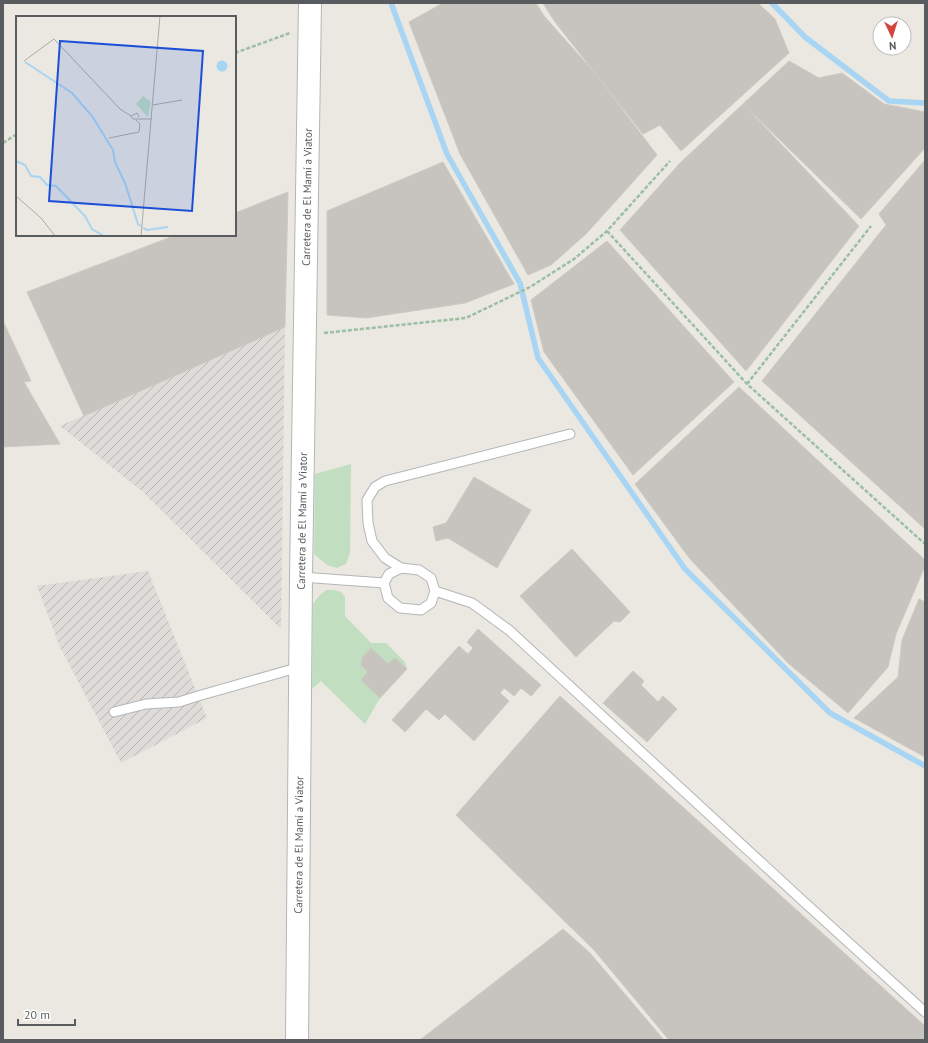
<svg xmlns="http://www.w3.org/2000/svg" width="928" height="1043" font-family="'PT Sans',sans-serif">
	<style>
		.industrial { fill: url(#industrial-furrows) }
		.garden { fill: #c1dfc0 }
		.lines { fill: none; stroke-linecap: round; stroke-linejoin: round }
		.stream { stroke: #a7d5f3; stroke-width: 5.5 }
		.building { fill: #c7c4bf; stroke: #cec9c0 }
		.service-casing { stroke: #b3b6b9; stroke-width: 11 }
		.tertiary-casing { stroke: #b3b6b9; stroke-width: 24 }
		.path { stroke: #9abfa3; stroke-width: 2.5; stroke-dasharray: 4 2; stroke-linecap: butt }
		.service { stroke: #fff; stroke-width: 9 }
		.tertiary { stroke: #fff; stroke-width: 22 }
		.labels { text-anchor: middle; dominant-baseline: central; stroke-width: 3; stroke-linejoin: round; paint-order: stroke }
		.street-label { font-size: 11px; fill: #595c5f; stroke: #fff }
		.inset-river { fill: none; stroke: #a7d5f3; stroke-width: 2 }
		.inset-road { fill: none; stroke: #acaca8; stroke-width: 1 }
		.view { fill: #1d4ed8; fill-opacity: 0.15; stroke: #1d4ed8; stroke-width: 2 }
		.inset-edge { fill: none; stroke: #595c5f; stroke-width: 2 }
	</style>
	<defs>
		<pattern id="industrial-furrows" width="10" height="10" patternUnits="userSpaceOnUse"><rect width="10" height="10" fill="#dedbd8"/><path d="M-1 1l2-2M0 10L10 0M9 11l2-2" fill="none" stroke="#b7b5b2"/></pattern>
	</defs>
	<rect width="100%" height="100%" fill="#eae8e0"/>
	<!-- industrial -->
	<g class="industrial">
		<polygon points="285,327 281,629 143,492 60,426"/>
		<polygon points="148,571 207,718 121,763 60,647 37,586"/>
	</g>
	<!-- garden -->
	<g class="garden">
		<polygon points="351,464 350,553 346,564 337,568 327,565 314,554 315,474"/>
		<polygon points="326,590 334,590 341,592 345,597 345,616 371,643 386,643 405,662 407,669 380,698 365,724 321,681 312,689 313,604 319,596"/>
	</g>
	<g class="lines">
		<!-- stream -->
		<g class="stream">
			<polyline points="391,3 447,154 520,283 538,358 685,569 830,713 925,766"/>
			<polyline points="772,3 805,37 889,101 925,103"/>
		</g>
	</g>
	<!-- building -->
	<g class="building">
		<polygon points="443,3 536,3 544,16 594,72 657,155 614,203 586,234 551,265 528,275 460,154 409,22"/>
		<polygon points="543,3 758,3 775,19 789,53 681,151 660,125 643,134 555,22"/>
		<polygon points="789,61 819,78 842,73 884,104 925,112 925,148 861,219 743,104"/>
		<polygon points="743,104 859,226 746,371 620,230 680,163"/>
		<polygon points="925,160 925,529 762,381 886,225 879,214"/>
		<polygon points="443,162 514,284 465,303 366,318 327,315 327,211"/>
		<polygon points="288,192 285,327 84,416 27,292 176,235 235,235 235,213"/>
		<polygon points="607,241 734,382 633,475 544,352 531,300"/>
		<polygon points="3,321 31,381 24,382 60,444 3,447"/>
		<polygon points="739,387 925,560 925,566 896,634 888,667 848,713 788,663 690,559 635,484"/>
		<polygon points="474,477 531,510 497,568 448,538 436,541 433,527 446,523"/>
		<polygon points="572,549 630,612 620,622 614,621 576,657 520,596"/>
		<polygon points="919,599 925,602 925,757 854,718 898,677 902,640"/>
		<polygon points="478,629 541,685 531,696 521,688 514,696 504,688 500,693 509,701 474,741 445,714 439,720 426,709 405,732 392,720 459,646 468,654 473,648 467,642"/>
		<polygon points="371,648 388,664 395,658 407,669 380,698 361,680 368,672 361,665 362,658"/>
		<polygon points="633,671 644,681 641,685 658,702 663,696 677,709 647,742 603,703"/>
		<polygon points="560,696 925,1026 925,1040 669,1040 594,950 456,815"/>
		<polygon points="563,929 590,953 664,1040 420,1040"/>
	</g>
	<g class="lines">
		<defs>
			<g id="service">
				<polyline points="401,568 385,558 372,541 368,523 367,500 375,487 385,481 570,434"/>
				<polygon points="401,568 419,570 431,578 435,591 431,603 421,610 400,608 388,598 384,583 389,574"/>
				<polyline points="301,577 384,583"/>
				<polyline points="435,591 472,603 509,630 803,901 925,1012"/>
				<polyline points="114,712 146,704 179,702 198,696 300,667"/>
			</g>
			<g id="tertiary">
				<path id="s1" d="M297,1040L301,577L310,3"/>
			</g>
		</defs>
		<!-- service casing -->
		<use href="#service" class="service-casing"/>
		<!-- tertiary casing -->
		<use href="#tertiary" class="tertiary-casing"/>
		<!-- path -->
		<g class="path">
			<polyline points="235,53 290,33"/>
			<polyline points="3,143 17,134"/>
			<polyline points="607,231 747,384 925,544"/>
			<polyline points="324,333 466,318 530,287 574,259 607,231 670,161"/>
			<polyline points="747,384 871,226"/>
		</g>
		<!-- service -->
		<use href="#service" class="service"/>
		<!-- tertiary -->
		<use href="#tertiary" class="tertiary"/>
	</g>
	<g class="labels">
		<!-- street labels -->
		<g class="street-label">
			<text stroke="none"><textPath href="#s1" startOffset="843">Carretera de El Mamí a Viator</textPath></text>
			<text stroke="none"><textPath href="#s1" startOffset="519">Carretera de El Mamí a Viator</textPath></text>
			<text stroke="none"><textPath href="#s1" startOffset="195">Carretera de El Mamí a Viator</textPath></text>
		</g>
	</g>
	<!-- overview -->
	<g transform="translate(16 16)">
		<rect width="220" height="220" fill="#eae8e0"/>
		<path d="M127,80L135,86L132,101L120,88Z" fill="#c1dfc0"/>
		<path d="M200.5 50a5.5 5.5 0 1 1 11 0a5.5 5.5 0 1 1-11 0Z" fill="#a7d5f3"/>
		<path class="inset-river" d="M9,46L56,77L76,100L97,134L99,146L109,167L122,208L125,210M0,145L9,149L15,160L24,161L31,169L40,170L69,200L76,213L88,220M127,212L131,214L152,211"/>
		<path class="inset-road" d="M8,45L38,23L104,93L115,100M137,89L166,84M123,101L121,97L115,100L117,103H136M93,122L123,116L124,108L120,104M0,180L25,202L39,220M125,220L144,0"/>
		<path class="view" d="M44,25L187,35L176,195L33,185Z"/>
		<rect width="220" height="220" class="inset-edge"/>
	</g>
	<!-- border -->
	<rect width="928" height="1043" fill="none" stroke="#595c5f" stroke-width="8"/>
	<!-- north arrow -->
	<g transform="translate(892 36) rotate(176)"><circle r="19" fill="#ffffff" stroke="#bdbebf"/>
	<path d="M0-3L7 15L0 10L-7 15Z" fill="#d1453f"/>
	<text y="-6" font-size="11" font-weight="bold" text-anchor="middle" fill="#595c5f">N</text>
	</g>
	<!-- scale -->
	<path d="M18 1019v6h57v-6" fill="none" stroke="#595c5f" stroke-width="2"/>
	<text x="24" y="1019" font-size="12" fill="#595c5f" stroke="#ffffff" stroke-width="3" paint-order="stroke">20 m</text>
</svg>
